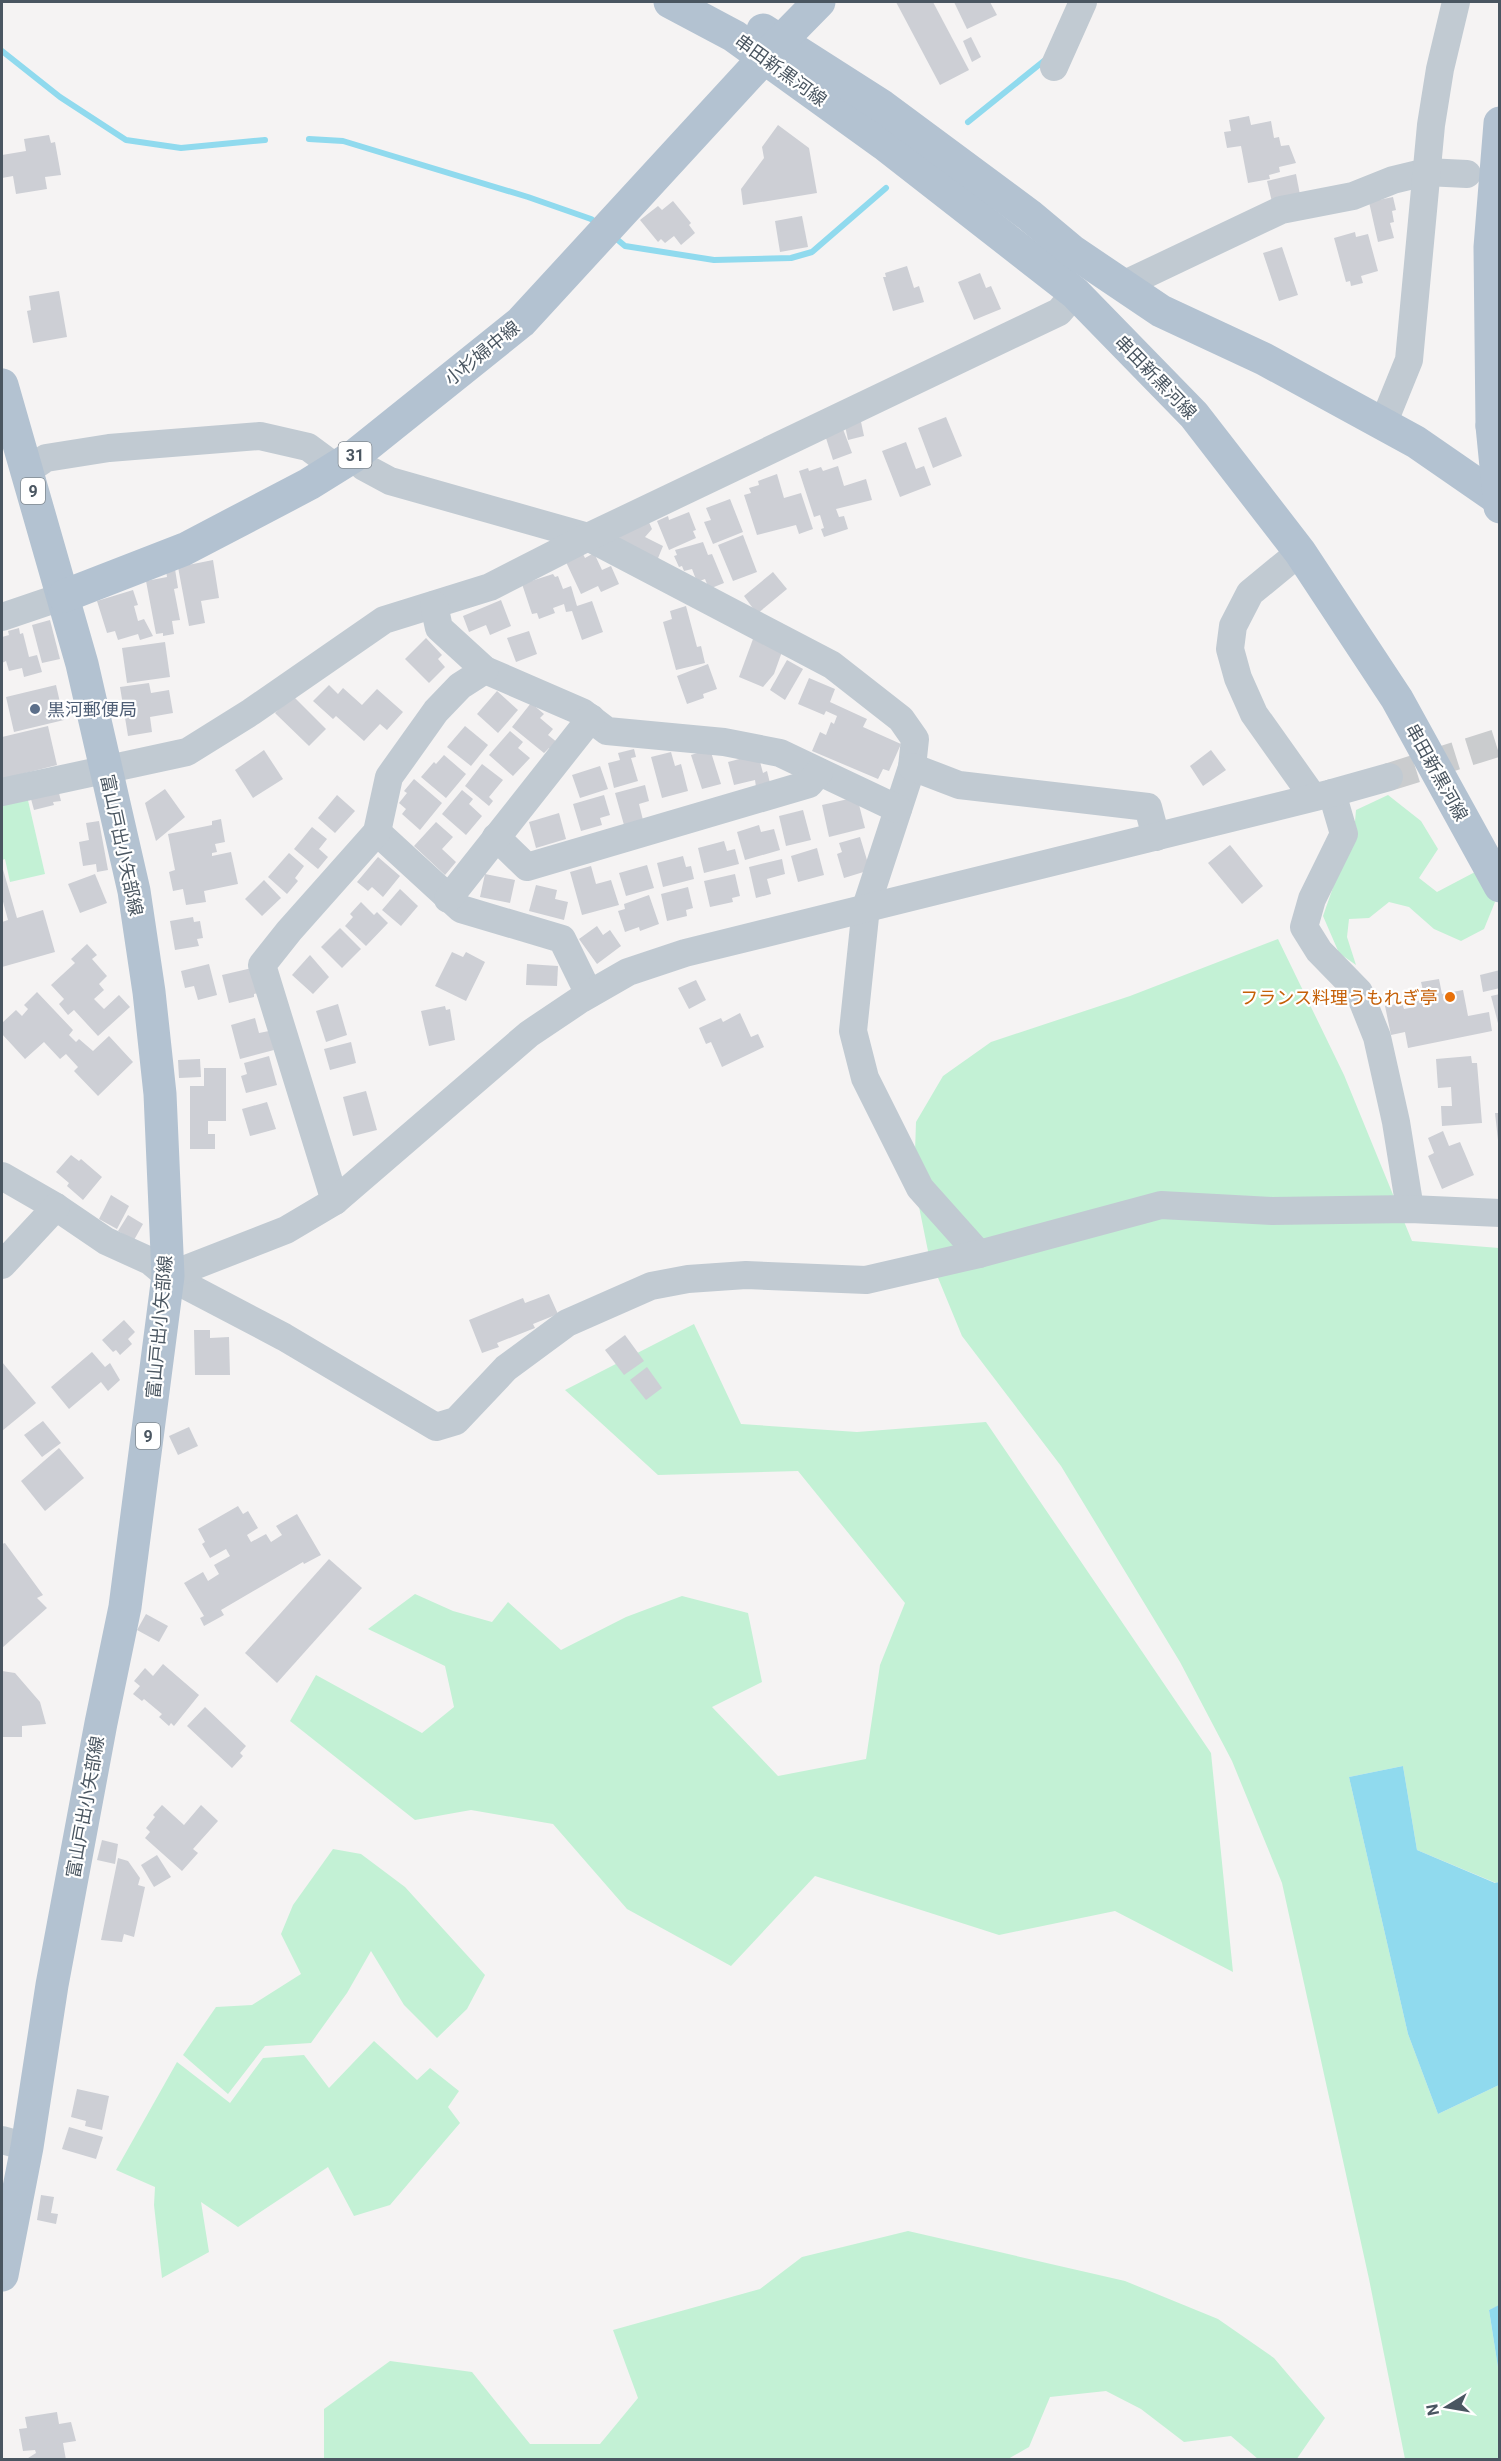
<svg xmlns="http://www.w3.org/2000/svg" width="1501" height="2461" font-family="Roboto,'Noto Sans JP',sans-serif">
	<style>
		.green { fill: #c3f1d5 }
		.water { fill: #90daee }
		.lines { fill: none; stroke-linecap: round; stroke-linejoin: round }
		.stream { stroke: #90daee; stroke-width: 6 }
		.building { fill: #cdcfd5 }
		.minor-tunnel { stroke: #caccce; stroke-width: 28; stroke-dasharray: 28 14; stroke-linecap: butt }
		.minor { stroke: #c1cad2; stroke-width: 28 }
		.major { stroke: #b3c2d1; stroke-width: 33 }
		.major-bridge { stroke: #b3c2d1; stroke-width: 33 }
		.service-dot { fill: #5c6f8a; stroke: #fff; stroke-width: 2 }
		.food-dot { fill: #e8710a; stroke: #fff; stroke-width: 2 }
		.labels { text-anchor: middle; dominant-baseline: central; stroke-width: 4.5; stroke-linejoin: round; paint-order: stroke }
		.shield { fill: #fff; stroke: #808990; stroke-width: 1.5 }
		.shield-label { font-size: 16px; font-weight: bold; fill: #4a5661 }
		.street-label { font-size: 18px; fill: #4a5661; stroke: #fff }
		.service-label { font-size: 18px; fill: #4e5e75; stroke: #fff; text-anchor: start }
		.food-label { font-size: 18px; fill: #c56008; stroke: #fff; text-anchor: end }
	</style>
	<rect width="100%" height="100%" fill="#f5f3f3"/>
	<!-- green -->
	<g class="green">
		<polygon points="1388,795 1421,821 1438,849 1419,878 1437,892 1475,872 1495,902 1484,929 1461,941 1434,929 1409,907 1389,902 1369,918 1349,919 1347,937 1356,965 1339,953 1323,916 1337,876 1353,844 1356,810"/>
		<polygon points="27,796 45,874 10,882 5,859 2,860 2,801"/>
		<polygon points="1278,939 1344,1075 1412,1241 1499,1248 1499,1882 1496,1883 1417,1850 1403,1766 1349,1777 1408,2034 1438,2114 1499,2085 1500,2305 1489,2310 1499,2374 1499,2459 1405,2459 1369,2279 1282,1883 1232,1761 1180,1662 1061,1466 962,1336 929,1256 914,1182 916,1122 943,1076 991,1042 1130,996"/>
		<polygon points="694,1324 741,1424 857,1432 986,1422 1211,1753 1233,1972 1115,1911 999,1935 815,1876 731,1966 627,1909 553,1824 471,1810 415,1820 290,1721 316,1675 422,1733 454,1707 445,1666 368,1629 415,1594 453,1611 492,1622 508,1602 561,1650 626,1617 682,1596 748,1613 762,1682 712,1707 778,1776 866,1759 880,1665 905,1603 798,1471 658,1475 565,1390"/>
		<polygon points="333,1849 361,1854 405,1887 485,1975 467,2009 437,2038 404,2005 371,1951 347,1993 311,2043 265,2046 228,2094 183,2055 216,2007 252,2005 301,1974 281,1934 293,1905"/>
		<polygon points="374,2041 417,2080 430,2068 459,2091 448,2107 460,2123 390,2205 354,2216 328,2167 238,2227 201,2202 209,2252 162,2278 154,2205 155,2187 116,2170 177,2062 230,2103 263,2058 304,2055 329,2088"/>
		<polygon points="908,2231 1125,2281 1218,2319 1274,2358 1325,2418 1296,2460 1258,2459 1231,2436 1184,2442 1141,2409 1106,2391 1050,2397 1029,2447 1008,2459 324,2459 324,2409 390,2361 472,2372 530,2444 600,2444 638,2398 613,2330 760,2289 802,2257"/>
	</g>
	<!-- water -->
	<g class="water">
		<polygon points="1403,1766 1417,1850 1495,1883 1499,1882 1499,2085 1438,2114 1408,2034 1349,1777"/>
		<polygon points="1499,2305 1499,2374 1489,2310"/>
	</g>
	<g class="lines">
		<!-- stream -->
		<g class="stream">
			<polyline points="2,51 60,97 126,140 181,148 265,140"/>
			<polyline points="968,122 1045,60"/>
			<polyline points="309,139 343,141 528,197 591,219 598,224"/>
			<polyline points="613,236 625,246 714,260 791,258 812,252 886,188"/>
		</g>
	</g>
	<!-- building -->
	<g class="building">
		<polygon points="896,2 933,2 969,70 940,85"/>
		<polygon points="954,2 990,2 997,15 967,29"/>
		<polygon points="971,37 981,57 972,62 963,41"/>
		<polygon points="1249,116 1251,125 1271,121 1274,138 1279,137 1281,146 1289,145 1296,163 1279,167 1280,172 1269,175 1270,179 1248,183 1241,146 1227,148 1224,132 1231,131 1229,120"/>
		<polygon points="778,125 809,148 817,193 743,205 741,189 764,158 762,147"/>
		<polygon points="49,135 51,143 55,142 61,175 45,177 47,189 16,194 13,176 2,178 2,155 26,151 24,139"/>
		<polygon points="1296,174 1300,195 1272,202 1267,181"/>
		<polygon points="1393,197 1396,210 1392,211 1394,222 1390,223 1394,238 1378,242 1369,202"/>
		<polygon points="673,201 691,223 689,225 695,233 681,245 674,236 665,243 661,239 658,242 640,220 658,206 662,210"/>
		<polygon points="802,216 808,247 780,252 775,221"/>
		<polygon points="1355,232 1356,237 1368,234 1378,271 1361,276 1363,283 1351,286 1350,281 1346,282 1334,238"/>
		<polygon points="1282,247 1298,295 1279,301 1263,253"/>
		<polygon points="907,266 914,288 919,286 924,302 893,311 883,277 886,277 885,273"/>
		<polygon points="980,273 986,288 991,286 1001,309 974,320 958,282"/>
		<polygon points="59,291 67,337 33,343 27,311 31,310 29,296"/>
		<polygon points="860,417 864,436 848,440 844,421"/>
		<polygon points="946,417 962,456 933,468 918,428"/>
		<polygon points="843,429 852,453 833,460 825,435"/>
		<polygon points="906,442 916,469 924,466 931,485 900,497 882,451"/>
		<polygon points="838,466 844,486 866,479 872,500 836,509 839,517 844,516 848,529 824,537 821,529 824,528 820,515 814,517 799,471 808,468 809,471 821,467 823,471"/>
		<polygon points="777,474 784,498 801,493 813,529 799,534 796,525 757,535 744,495 751,493 749,488 759,485 758,481"/>
		<polygon points="730,499 743,532 713,544 704,522 711,520 706,508"/>
		<polygon points="689,512 696,530 693,531 696,538 669,550 657,521 668,516 669,520"/>
		<polygon points="647,518 652,529 645,537 663,546 656,563 614,541"/>
		<polygon points="743,535 757,572 733,581 718,545"/>
		<polygon points="703,542 708,555 712,554 724,583 709,589 705,579 697,582 692,569 684,571 682,566 679,567 674,556 677,555 675,550"/>
		<polygon points="594,553 602,570 611,566 619,584 601,592 598,586 581,594 566,562 583,554 585,558"/>
		<polygon points="213,560 219,598 201,601 205,623 189,626 178,567"/>
		<polygon points="175,569 178,588 174,589 180,620 172,621 174,634 163,636 163,633 156,634 146,581 167,577 166,571"/>
		<polygon points="773,572 787,589 757,614 744,596"/>
		<polygon points="553,574 555,577 558,576 563,589 571,586 577,606 592,601 603,632 582,640 572,611 566,612 564,604 553,608 555,613 539,619 537,613 532,614 522,584"/>
		<polygon points="133,590 138,605 134,606 138,621 144,619 153,636 140,640 138,634 118,640 115,631 107,633 97,601"/>
		<polygon points="501,600 511,626 490,635 486,625 469,632 463,616"/>
		<polygon points="686,606 697,647 701,646 705,663 676,670 663,622 672,619 670,611"/>
		<polygon points="50,620 60,659 42,663 32,625"/>
		<polygon points="19,628 20,634 23,633 29,657 37,655 42,672 24,677 22,668 9,671 6,661 2,663 2,637 9,635 8,631"/>
		<polygon points="529,631 537,654 516,662 507,638"/>
		<polygon points="426,638 442,655 438,659 445,667 429,683 405,659"/>
		<polygon points="753,639 783,649 774,674 763,687 739,677"/>
		<polygon points="165,642 170,677 127,683 122,648"/>
		<polygon points="787,660 803,669 785,700 770,690"/>
		<polygon points="708,664 717,689 703,694 704,698 687,704 677,676"/>
		<polygon points="809,678 835,689 830,702 867,719 863,727 901,744 889,771 883,769 878,779 812,751 820,732 826,735 831,722 834,724 837,716 826,711 824,715 798,704"/>
		<polygon points="149,683 151,693 169,690 173,713 150,717 152,732 128,736 120,687"/>
		<polygon points="56,685 64,720 14,732 6,697"/>
		<polygon points="329,685 338,694 343,688 362,705 377,689 403,712 387,730 380,724 364,741 336,716 333,719 313,701"/>
		<polygon points="497,691 518,710 498,733 477,714"/>
		<polygon points="292,695 326,729 309,746 275,713"/>
		<polygon points="531,703 544,714 540,718 553,729 548,735 558,743 552,750 549,748 544,753 512,727"/>
		<polygon points="48,726 57,765 2,779 2,737"/>
		<polygon points="465,726 488,745 471,766 447,747"/>
		<polygon points="510,731 523,742 518,748 530,758 513,776 489,755"/>
		<polygon points="634,749 636,757 631,758 638,781 614,788 608,763 620,760 618,753"/>
		<polygon points="710,749 721,784 702,789 691,755"/>
		<polygon points="264,750 283,779 253,798 235,770"/>
		<polygon points="1211,750 1226,770 1203,786 1190,766"/>
		<polygon points="671,752 675,766 681,764 688,791 662,798 651,757"/>
		<polygon points="758,754 763,773 767,771 770,783 756,787 755,780 734,785 728,762"/>
		<polygon points="444,755 466,774 446,798 421,777 434,762 436,764"/>
		<polygon points="482,764 503,780 489,797 493,801 489,806 465,786"/>
		<polygon points="600,766 608,789 580,798 572,775"/>
		<polygon points="414,779 442,803 420,830 402,814 406,809 399,803 407,793 404,791"/>
		<polygon points="645,785 649,801 639,804 643,820 624,825 615,793"/>
		<polygon points="58,789 61,801 53,802 54,805 34,810 31,799"/>
		<polygon points="165,789 185,817 156,841 145,803"/>
		<polygon points="462,790 473,799 469,804 482,816 466,835 442,814"/>
		<polygon points="337,795 355,811 335,833 318,818"/>
		<polygon points="604,795 610,815 600,818 602,825 581,831 573,804"/>
		<polygon points="857,797 865,828 829,837 822,805"/>
		<polygon points="803,810 811,840 786,846 779,816"/>
		<polygon points="559,813 566,839 536,848 529,822"/>
		<polygon points="221,819 225,842 215,844 217,852 212,853 212,856 231,852 238,884 204,891 206,902 186,905 183,889 173,891 169,872 175,870 168,834 212,825 212,821"/>
		<polygon points="99,821 108,870 97,872 96,864 83,866 79,842 89,840 86,823"/>
		<polygon points="436,822 453,837 442,849 456,862 445,875 414,846"/>
		<polygon points="759,825 761,832 774,829 780,850 745,860 737,832"/>
		<polygon points="312,827 327,839 319,849 328,857 318,869 294,849"/>
		<polygon points="860,837 870,870 844,878 837,854 842,852 839,843"/>
		<polygon points="724,841 727,851 735,849 739,864 704,873 698,848"/>
		<polygon points="1230,845 1263,886 1242,904 1208,863"/>
		<polygon points="817,848 824,875 798,882 791,856"/>
		<polygon points="289,853 304,866 295,878 298,881 287,894 268,877"/>
		<polygon points="683,856 686,867 691,866 694,879 663,887 657,863"/>
		<polygon points="378,857 400,876 383,897 372,887 368,891 357,882"/>
		<polygon points="782,859 785,874 767,879 771,894 756,898 749,867"/>
		<polygon points="647,865 654,888 626,896 619,873"/>
		<polygon points="2,866 17,918 43,910 55,952 2,967 2,922 8,920 2,898"/>
		<polygon points="591,866 596,884 611,880 619,905 582,915 570,872"/>
		<polygon points="95,874 107,903 80,913 68,884"/>
		<polygon points="485,874 515,880 510,903 480,897"/>
		<polygon points="735,874 740,896 732,898 733,902 710,907 704,881"/>
		<polygon points="264,880 281,898 262,916 245,899"/>
		<polygon points="536,885 557,890 555,899 568,902 564,920 529,911"/>
		<polygon points="688,887 693,908 686,910 687,916 667,921 661,894"/>
		<polygon points="400,889 418,906 401,926 382,910"/>
		<polygon points="649,895 659,924 640,931 639,927 625,932 618,911 625,909 624,904"/>
		<polygon points="361,902 374,915 377,912 388,923 366,946 345,926 353,917 350,914"/>
		<polygon points="193,917 194,922 200,921 203,938 197,939 199,946 175,950 170,921"/>
		<polygon points="597,926 603,935 610,930 621,946 597,964 579,939"/>
		<polygon points="340,928 361,949 342,968 321,947"/>
		<polygon points="87,944 97,955 92,959 107,976 99,984 104,990 94,999 104,1009 119,995 130,1007 98,1036 74,1010 68,1015 59,1004 64,999 51,985 75,963 71,959"/>
		<polygon points="452,952 463,957 466,952 485,962 466,1001 435,986"/>
		<polygon points="310,955 329,977 313,994 292,975"/>
		<polygon points="209,964 217,995 198,1000 194,986 185,988 181,971"/>
		<polygon points="527,964 558,966 557,986 526,985"/>
		<polygon points="252,968 258,993 254,994 254,997 229,1003 222,975"/>
		<polygon points="1500,970 1500,988 1483,992 1480,975"/>
		<polygon points="1439,979 1442,994 1463,990 1468,1016 1489,1012 1492,1031 1408,1048 1405,1032 1391,1035 1385,1006 1402,1003 1404,1009 1415,1007 1414,1002 1425,999 1421,982"/>
		<polygon points="696,980 706,1000 689,1009 678,988"/>
		<polygon points="37,992 73,1030 69,1035 76,1042 79,1039 93,1051 109,1036 133,1062 98,1096 74,1071 78,1067 66,1054 60,1059 44,1042 25,1059 2,1034 2,1023 16,1010 22,1016 28,1009 24,1005"/>
		<polygon points="1500,994 1500,1027 1499,1027 1491,996"/>
		<polygon points="338,1004 347,1035 326,1042 316,1011"/>
		<polygon points="445,1006 446,1010 450,1009 455,1040 429,1046 421,1011"/>
		<polygon points="740,1013 751,1037 758,1034 764,1047 722,1067 711,1042 706,1044 699,1028 721,1018 723,1022"/>
		<polygon points="255,1018 259,1033 269,1031 274,1050 240,1059 231,1025"/>
		<polygon points="351,1042 356,1063 330,1070 324,1049"/>
		<polygon points="269,1056 277,1085 246,1093 241,1076 247,1074 244,1063"/>
		<polygon points="1471,1056 1472,1063 1477,1063 1482,1123 1442,1126 1441,1106 1452,1106 1451,1087 1438,1088 1436,1059"/>
		<polygon points="200,1059 201,1077 179,1078 178,1060"/>
		<polygon points="204,1068 226,1068 226,1121 208,1121 208,1134 215,1134 215,1149 190,1149 190,1086 204,1086"/>
		<polygon points="366,1091 377,1130 353,1136 343,1097"/>
		<polygon points="267,1102 276,1129 250,1136 242,1109"/>
		<polygon points="1495,1113 1500,1113 1500,1140 1498,1140"/>
		<polygon points="1443,1131 1449,1146 1460,1142 1474,1175 1442,1189 1428,1156 1434,1153 1428,1138"/>
		<polygon points="71,1155 79,1161 81,1159 102,1177 83,1200 67,1186 69,1183 56,1172"/>
		<polygon points="111,1195 129,1206 117,1229 99,1219"/>
		<polygon points="128,1215 143,1224 134,1240 118,1231"/>
		<polygon points="549,1294 558,1314 533,1324 535,1328 497,1343 499,1347 482,1353 469,1320 523,1298 525,1303"/>
		<polygon points="124,1320 135,1332 128,1339 132,1344 120,1355 116,1350 113,1352 102,1340"/>
		<polygon points="194,1330 210,1330 210,1338 229,1337 230,1375 195,1375"/>
		<polygon points="625,1335 644,1361 624,1375 605,1350"/>
		<polygon points="92,1352 105,1367 110,1363 120,1380 108,1391 101,1382 69,1409 51,1387"/>
		<polygon points="2,1362 36,1403 2,1431"/>
		<polygon points="647,1367 662,1388 646,1400 630,1380"/>
		<polygon points="43,1421 61,1443 42,1457 24,1435"/>
		<polygon points="189,1427 198,1446 178,1455 169,1436"/>
		<polygon points="59,1448 84,1478 45,1511 21,1481"/>
		<polygon points="238,1506 243,1514 248,1511 258,1528 247,1535 251,1542 266,1534 271,1542 282,1535 276,1526 297,1514 321,1555 304,1564 303,1562 221,1610 224,1615 204,1626 200,1618 204,1616 184,1583 203,1572 208,1581 219,1574 214,1565 230,1556 226,1549 210,1558 202,1544 205,1542 198,1529"/>
		<polygon points="5,1543 43,1595 37,1598 47,1608 2,1648 2,1544"/>
		<polygon points="329,1559 362,1588 277,1683 245,1653"/>
		<polygon points="146,1614 168,1626 159,1642 137,1630"/>
		<polygon points="163,1664 199,1695 174,1726 171,1723 169,1726 159,1717 162,1714 144,1699 142,1701 133,1694 140,1686 134,1681 145,1668 153,1676"/>
		<polygon points="2,1671 15,1673 40,1702 46,1724 22,1726 22,1737 2,1737"/>
		<polygon points="205,1707 246,1746 240,1753 243,1756 232,1768 187,1726"/>
		<polygon points="162,1805 184,1825 201,1805 218,1821 193,1849 198,1853 182,1871 145,1838 150,1832 146,1828 155,1817 153,1815"/>
		<polygon points="102,1840 118,1844 115,1864 97,1860"/>
		<polygon points="157,1855 171,1877 154,1887 141,1865"/>
		<polygon points="118,1858 128,1861 140,1878 138,1885 145,1887 134,1937 124,1934 122,1942 101,1940"/>
		<polygon points="77,2089 109,2096 102,2130 85,2126 86,2121 71,2117"/>
		<polygon points="69,2127 103,2137 96,2159 62,2149"/>
		<polygon points="41,2195 54,2197 51,2213 58,2214 56,2224 37,2220"/>
		<polygon points="57,2412 59,2424 71,2422 76,2441 63,2443 66,2460 25,2460 36,2453 35,2450 23,2451 19,2429 27,2428 25,2417"/>
	</g>
	<g class="lines">
		<!-- minor-tunnel -->
		<polyline class="minor-tunnel" points="1389,777 1500,742"/>
		<!-- minor -->
		<g class="minor">
			<polyline points="1054,67 1083,2"/>
			<polyline points="1123,285 1281,210 1353,196 1393,180 1426,172 1467,174"/>
			<polyline points="1383,424 1409,360 1431,125 1440,69 1456,2"/>
			<polyline points="354,456 364,467 390,481 588,537 832,665 901,719 915,739 912,767 866,907 853,1031 865,1078 920,1188 979,1254"/>
			<polyline points="27,471 46,458 109,448 260,436 308,447 335,467"/>
			<polyline points="1300,552 1250,593 1233,626 1230,649 1238,678 1254,714 1313,797"/>
			<polyline points="2,617 64,596"/>
			<polyline points="485,670 582,712 607,731 724,742 780,753 898,809"/>
			<polyline points="912,767 959,785 1148,807 1156,837"/>
			<polyline points="2,792 187,752 251,712 384,620 490,587 588,537 1059,312 1075,293"/>
			<polyline points="1332,793 1344,834 1312,899 1304,927 1319,951 1359,992 1377,1037 1396,1122 1410,1209"/>
			<polyline points="377,832 461,909 562,939 589,994"/>
			<polyline points="496,837 527,867 809,784 819,772"/>
			<polyline points="448,899 591,718"/>
			<polyline points="2,1176 56,1207 106,1241 150,1261 168,1276 284,1337 436,1427 456,1421 506,1368 567,1323 651,1286 688,1279 746,1275 866,1280 979,1254 1161,1205 1272,1211 1410,1209 1500,1213"/>
			<polyline points="335,1201 262,965 289,931 377,832 389,777 436,711 460,686 485,670 439,628 434,605"/>
			<polyline points="2,1265 56,1207"/>
			<polyline points="168,1276 286,1230 335,1201 529,1034 581,999 628,972 685,953 1332,793 1389,777"/>
			<polyline points="2,2140 27,2147"/>
		</g>
		<!-- major -->
		<g class="major">
			<polyline points="670,2 734,36 884,144 1075,293 1194,415 1300,552 1397,699 1500,886"/>
			<polyline points="763,30 882,106 1029,215 1072,251 1161,311 1264,359 1416,442 1500,500"/>
			<polyline points="2,385 82,664 134,891 149,992 160,1094 168,1276 125,1607 101,1723 52,1985 27,2147 2,2275"/>
			<polyline points="1492,426 1490,247 1500,123"/>
			<polyline points="64,596 185,549 309,484 354,456 521,322 764,58 819,2"/>
		</g>
		<!-- major-bridge -->
		<polyline class="major-bridge" points="1492,426 1500,507"/>
	</g>
	<!-- markers -->
	<circle class="service-dot" cx="35" cy="709" r="6"/>
	<circle class="food-dot" cx="1450" cy="997" r="6"/>
	<g class="labels">
		<!-- shield labels -->
		<g class="shield">
			<rect x="338.5" y="442" width="33" height="26" rx="4.5"/>
			<rect x="21" y="478" width="24" height="26" rx="4.5"/>
			<rect x="136" y="1423" width="24" height="26" rx="4.5"/>
		</g>
		<g class="shield-label">
			<text x="355" y="455">31</text>
			<text x="33" y="491">9</text>
			<text x="148" y="1436">9</text>
		</g>
		<!-- street labels -->
		<g class="street-label">
			<text transform="translate(781 70) rotate(36)">串田新黒河線</text>
			<text transform="translate(482 353) rotate(-39)">小杉婦中線</text>
			<text transform="translate(1156 377) rotate(46)">串田新黒河線</text>
			<text transform="translate(1437 772) rotate(61)">串田新黒河線</text>
			<text transform="translate(122 845) rotate(78)">富山戸出小矢部線</text>
			<text transform="translate(159 1327) rotate(-85)">富山戸出小矢部線</text>
			<text transform="translate(85 1807) rotate(-80)">富山戸出小矢部線</text>
		</g>
		<!-- service labels -->
		<g class="service-label">
			<text x="47" y="709">黒河郵便局</text>
		</g>
		<!-- food labels -->
		<g class="food-label">
			<text x="1438" y="997">フランス料理うもれぎ亭</text>
		</g>
	</g>
	<!-- border -->
	<rect width="1501" height="2461" fill="none" stroke="#4a5661" stroke-width="6"/>
	<!-- north arrow -->
	<g transform="translate(1447 2407) rotate(259)" stroke="#ffffff" stroke-width="4.5" paint-order="stroke">
	<path d="M0-4.5L10 22L0 15L-10 22Z" fill="#4a5661"/>
	<text y="-9" font-size="16" font-weight="bold" text-anchor="middle" fill="#4a5661">N</text>
	</g>
</svg>
